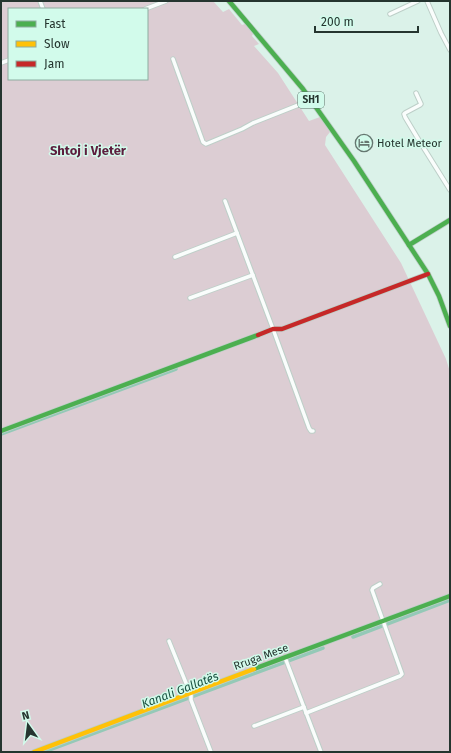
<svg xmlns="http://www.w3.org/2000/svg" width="451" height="753" font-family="'Fira Sans',sans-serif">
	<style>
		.green { fill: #dccdd3; fill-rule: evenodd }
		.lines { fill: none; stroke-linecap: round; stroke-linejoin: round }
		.canal { stroke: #94c9b7; stroke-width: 3.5 }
		.street-casing { stroke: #bdcfc8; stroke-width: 5.5 }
		.fast-casing { stroke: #bdcfc8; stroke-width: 6 }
		.slow-casing { stroke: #bdcfc8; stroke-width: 6 }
		.jam-casing { stroke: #bdcfc8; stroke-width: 6 }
		.street { stroke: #fafdfc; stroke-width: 3.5 }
		.fast { stroke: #4caf50; stroke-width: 4.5 }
		.slow { stroke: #ffc107; stroke-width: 4.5 }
		.jam { stroke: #c62828; stroke-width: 4.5 }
		.labels { text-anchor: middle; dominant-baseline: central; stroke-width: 3; stroke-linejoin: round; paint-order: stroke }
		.shield { fill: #d2fbeb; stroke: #597067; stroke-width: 1 }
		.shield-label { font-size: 10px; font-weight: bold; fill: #25352f }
		.poi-label { font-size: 11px; fill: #25352f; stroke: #d2fbeb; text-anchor: start }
		.street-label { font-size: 11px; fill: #25352f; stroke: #d2fbeb }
		.water-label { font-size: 12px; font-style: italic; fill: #1d5342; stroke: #d2fbeb }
		.quarter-label { font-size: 13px; font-weight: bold; fill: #5c1d3d; stroke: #d2fbeb }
	</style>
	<rect width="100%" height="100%" fill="#dbf2e9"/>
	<!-- green -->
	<path class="green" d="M1,1H213L223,12L229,9L242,25L245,24L253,34L252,36L259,44L254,46L278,73L309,121L320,117L330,132L326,137L325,145L401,263L446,359L450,372V752H1ZM9,9H147V79H9Z"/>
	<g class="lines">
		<!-- canal -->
		<g class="canal">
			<polyline points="1,434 176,369"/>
			<polyline points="353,637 450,600"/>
			<polyline points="44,752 323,648"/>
		</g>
		<defs>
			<g id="street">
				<polyline points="40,1 43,9"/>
				<polyline points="427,1 441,33 450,50"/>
				<polyline points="145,9 166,1"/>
				<polyline points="390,14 418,1"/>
				<polyline points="173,59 203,142 206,144 242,129 253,123 311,100"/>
				<polyline points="1,63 9,60"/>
				<polyline points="416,93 421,104 420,105 405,113 404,114 405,117 420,142 450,190"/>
				<polyline points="225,201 273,329 309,428 311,431 313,431"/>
				<polyline points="175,257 237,233"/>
				<polyline points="190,298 253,275"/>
				<polyline points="169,641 190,693"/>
				<polyline points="286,660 321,752"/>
				<polyline points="191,695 191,700 211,752"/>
				<polyline points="306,713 400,676 402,674 372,590 373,588 380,584"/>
				<polyline points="254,726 304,707"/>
			</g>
			<g id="fast">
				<polyline points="229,1 303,89 354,161 428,274 439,296 450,326"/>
				<polyline points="409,245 450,220"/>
				<polyline points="1,431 258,335"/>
				<polyline points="254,669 450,596"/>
			</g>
			<polyline id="slow" points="34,752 254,669"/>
			<polyline id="jam" points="258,335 273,329 282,329 428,274"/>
		</defs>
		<!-- street casing -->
		<use href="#street" class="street-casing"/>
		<!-- fast casing -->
		<use href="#fast" class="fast-casing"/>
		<!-- slow casing -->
		<use href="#slow" class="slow-casing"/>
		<!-- jam casing -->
		<use href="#jam" class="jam-casing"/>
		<!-- street -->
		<use href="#street" class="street"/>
		<!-- fast -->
		<use href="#fast" class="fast"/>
		<!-- slow -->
		<use href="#slow" class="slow"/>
		<!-- jam -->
		<use href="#jam" class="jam"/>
	</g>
	<!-- icons -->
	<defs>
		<symbol id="hotel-ring" viewBox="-11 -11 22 22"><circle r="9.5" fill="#d2fbeb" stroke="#657770" stroke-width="1.5"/><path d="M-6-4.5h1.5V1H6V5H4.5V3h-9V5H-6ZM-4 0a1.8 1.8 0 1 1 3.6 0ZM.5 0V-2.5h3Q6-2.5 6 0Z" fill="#657770"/></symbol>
	</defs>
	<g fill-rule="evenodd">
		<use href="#hotel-ring" x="354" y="133" width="20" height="20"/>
	</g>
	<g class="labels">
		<!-- shield labels -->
		<rect class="shield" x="298" y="92" width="26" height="16" rx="3"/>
		<g class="shield-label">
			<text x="311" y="100">SH1</text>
		</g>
		<!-- poi labels -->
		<g class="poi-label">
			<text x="377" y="143">Hotel Meteor</text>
		</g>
		<!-- street labels -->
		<g class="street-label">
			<text transform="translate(261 657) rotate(-20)">Rruga Mese</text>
		</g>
		<!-- water labels -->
		<g class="water-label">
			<text transform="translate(180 690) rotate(-21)">Kanali Gallatës</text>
		</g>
		<!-- quarter labels -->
		<g class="quarter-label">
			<text x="88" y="150">Shtoj i Vjetër</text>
		</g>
	</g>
	<!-- border -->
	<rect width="451" height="753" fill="none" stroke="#25352f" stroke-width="4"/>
	<!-- legend -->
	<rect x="8" y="8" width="140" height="72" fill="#d2fbeb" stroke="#8daca0"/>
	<rect x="16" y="21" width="20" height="6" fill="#4caf50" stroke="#8daca0"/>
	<text x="44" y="28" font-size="12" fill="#25352f">Fast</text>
	<rect x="16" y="41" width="20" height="6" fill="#ffc107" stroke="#8daca0"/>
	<text x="44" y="48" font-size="12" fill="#25352f">Slow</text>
	<rect x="16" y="61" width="20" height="6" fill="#c62828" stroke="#8daca0"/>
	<text x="44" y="68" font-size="12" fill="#25352f">Jam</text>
	<!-- north arrow -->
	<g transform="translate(28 725) rotate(346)" stroke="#d2fbeb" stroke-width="3" paint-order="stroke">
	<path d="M0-3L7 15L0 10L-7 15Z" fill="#25352f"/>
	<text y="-6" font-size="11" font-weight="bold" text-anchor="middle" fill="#25352f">N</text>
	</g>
	<!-- scale -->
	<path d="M315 26v6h103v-6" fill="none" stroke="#25352f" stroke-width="2"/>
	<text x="321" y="26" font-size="12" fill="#25352f" stroke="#d2fbeb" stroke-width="3" paint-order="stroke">200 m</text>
</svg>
